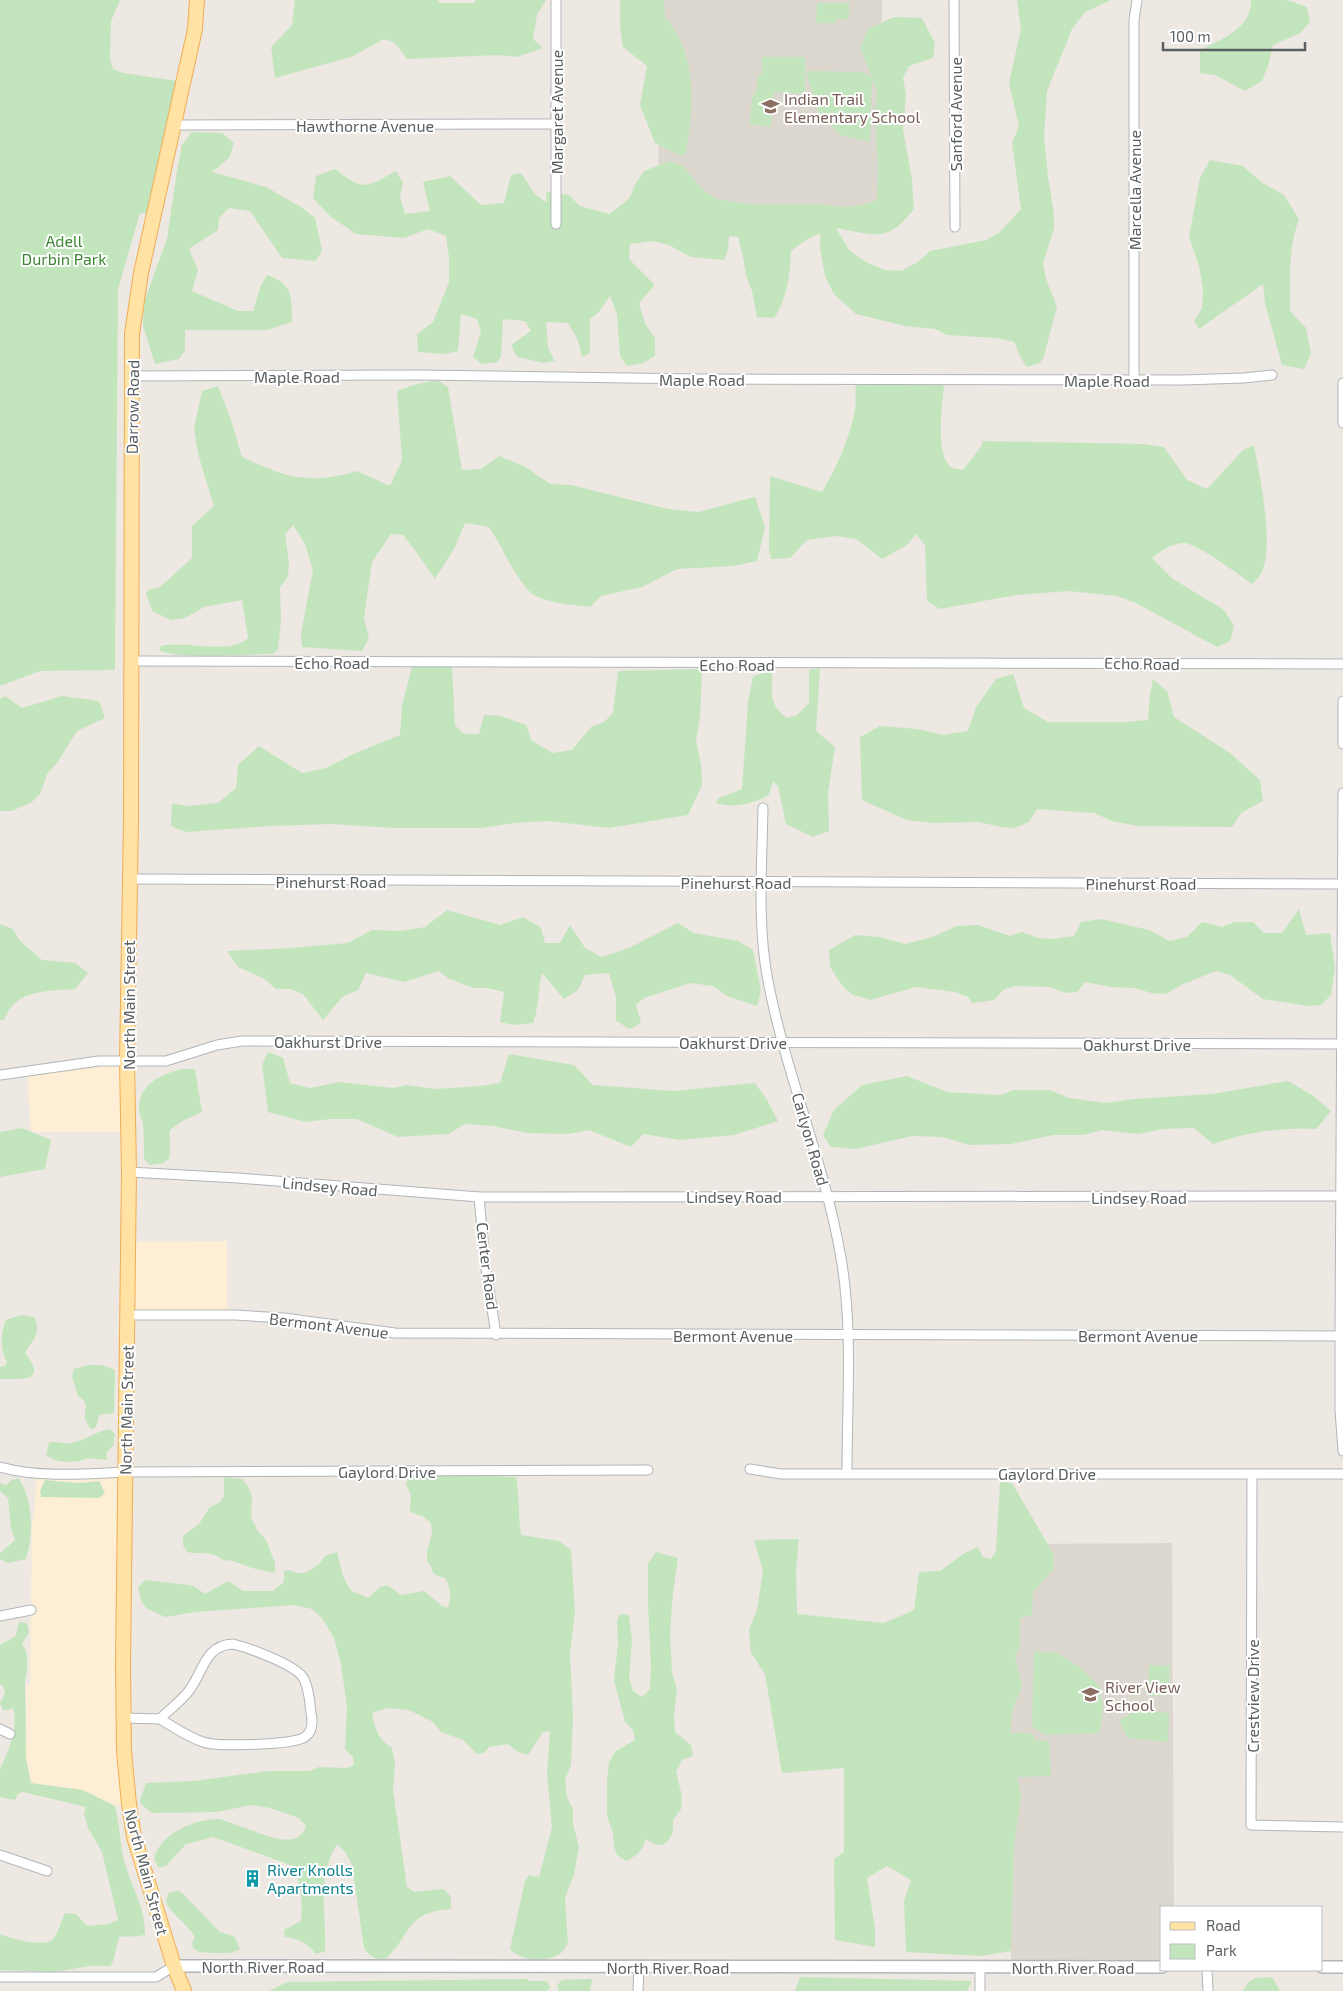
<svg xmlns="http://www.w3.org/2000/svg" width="1343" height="1991" font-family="'Exo 2',sans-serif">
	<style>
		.commercial { fill: #feeed5 }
		.education { fill: #ddd8cf }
		.green { fill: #c3e5bd }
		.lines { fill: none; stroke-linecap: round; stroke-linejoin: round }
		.minor-casing { stroke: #b2b5b9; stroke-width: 11 }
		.tertiary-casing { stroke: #b2b5b9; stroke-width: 14 }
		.primary-casing { stroke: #f1ad55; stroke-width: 16 }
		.minor { stroke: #fff; stroke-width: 9 }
		.tertiary { stroke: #fff; stroke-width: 11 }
		.primary { stroke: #ffe2a4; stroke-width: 14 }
		.labels { text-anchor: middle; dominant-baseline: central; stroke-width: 4; stroke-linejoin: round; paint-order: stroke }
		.education-label { font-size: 16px; fill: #785e54; stroke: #fff; text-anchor: start }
		.street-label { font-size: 16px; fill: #5a5f62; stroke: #fff }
		.park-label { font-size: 16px; fill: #3e8635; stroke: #fff }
		.culture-label { font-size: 16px; fill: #0d838f; stroke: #fff; text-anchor: start }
	</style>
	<rect width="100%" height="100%" fill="#ede8e1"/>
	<!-- commercial -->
	<g class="commercial">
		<polygon points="127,1061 128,1132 31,1132 27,1072"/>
		<polygon points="227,1241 227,1304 230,1315 127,1315 127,1242"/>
		<polygon points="126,1472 129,1804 115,1806 110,1802 26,1785 26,1686 30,1685 32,1523 35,1503 36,1474"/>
	</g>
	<!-- education -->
	<g class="education">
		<polygon points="659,0 882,0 881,214 658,213"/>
		<polygon points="1172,1543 1174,1907 1162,1907 1162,1967 1011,1967 1009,1544"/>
	</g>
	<!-- green -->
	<g class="green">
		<polygon points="0,0 120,0 111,21 110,58 113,69 123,73 177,81 155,214 140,213 118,289 115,670 40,671 0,686"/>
		<polygon points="295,0 438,0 439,3 475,3 475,0 546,0 537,15 533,39 543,48 517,57 498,55 407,59 395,43 384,39 351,57 275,78 271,47 292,25"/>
		<path d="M620,0H664L665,17C698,55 694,106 686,153L682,156L655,143L640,105L647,66L623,47L620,27Z"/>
		<path d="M1017,0H1111L1085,12L1072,29L1047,91L1044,137L1048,176L1054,215V228L1043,264L1046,279L1057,307L1044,356L1040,363L1027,367L1021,358L1014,342L997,338L947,335L935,329L905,326L856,314L834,294L825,276L820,248V233L806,240L791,251C790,274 787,299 774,318L757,317L752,291L746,275L743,257L738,237L729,236L728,250L724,260L691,257L669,245L653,241L630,244L629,259L655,285L639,303L645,324L655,338V356L643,363L627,366L620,356L617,314L610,296L598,313L590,319V353L582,357L578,340L568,323L546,322L548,348L555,361L543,363L517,357L511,345L531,331L525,321L503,319L501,357L497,362L482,364L473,357L481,331L477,319L461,314L458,351L445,354L418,352L417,334L433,322L449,282V257L446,236L428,229L404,238L356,234L330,216L313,198L316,176L335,169C363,191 366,188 396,171L403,183L400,197L405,214L430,211L423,182L450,176L481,205L504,203L511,175L521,173L535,194L547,203L546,192L569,195L580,206L609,214L629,199L636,183L644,171L670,161L683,166L702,189L716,199L747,204H818L844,207L862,205L877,200L878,166L875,112L877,90L872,79L870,142L840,135L818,112L806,71L863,72L872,77L860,48L868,29L894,17L922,18L935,43L933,58L909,66L903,78L906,94L903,130L912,179L914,209C886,245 874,234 836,228L849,250L866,262L885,270L901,271L918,262L930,251L986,240L999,233L1021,209L1012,143L1019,126L1009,83L1021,29Z"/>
		<path d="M1251,0H1287L1307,7L1310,22L1300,33L1273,45L1268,66L1262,81L1245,91L1215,75L1200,73V50C1221,40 1252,28 1251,0Z"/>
		<polygon points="817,3 849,3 849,19 836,19 835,23 816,23"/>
		<polygon points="762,57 805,57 805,94 774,92 771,127 750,124 752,96 756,93 758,76 762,74"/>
		<path d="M192,132L222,133L234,143L229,158L212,172L266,187L301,207L315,218L322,250L316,261L282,258L250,211L229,208L219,218L218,230L189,249L198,270L192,291L238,311H253L261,285L267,275C293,284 292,297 292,322L267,330H185V350L179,359L155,364L143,326L144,302L167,239L177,171L182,145Z"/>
		<path d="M1210,160L1243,166L1261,182L1284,195L1299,219C1287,253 1291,277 1290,311L1306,328L1311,353L1304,369L1282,365L1265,303L1263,284L1199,329L1194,321L1202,308L1203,289L1199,266L1189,237L1200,178Z"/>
		<path d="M437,380L448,387L462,470L481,469L499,456L524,466L550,484L571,485L668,509L698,512L755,497L765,527L757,561L734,566L677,569L642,587L601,596L590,607C574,605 542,603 530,592C514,576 502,546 489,527L465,523L454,549L435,579L414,549L403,535L391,534L372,562L364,618L369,638L362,651L302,647L301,634L313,570L305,544L293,525L285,535L289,562L288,576L280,588L281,620L278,650L272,654C250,654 176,660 159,650L161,646C188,640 228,656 248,638L242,600L204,607L185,618L171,620L152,611L146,593L150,589L159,588L192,558V526L214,506L198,454L194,428L202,391L218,386L231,420L242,457C287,478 309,485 357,471L390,486L402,460L397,391L417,384Z"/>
		<path d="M856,383H944C943,402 934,454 951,467C954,469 960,469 963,470L981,447L983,441L1143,444L1164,447L1187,480L1207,489L1243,450L1254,445C1259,473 1276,550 1260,575C1258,578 1255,581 1252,584C1239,575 1196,542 1183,543C1170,544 1162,550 1152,558L1173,579L1224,610L1234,626L1230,641L1217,647L1136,603L1117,596L1069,591L1016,595L940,609L927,601L925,545L916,534L907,545L882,559L856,539L836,536L807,540L790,558L771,559L769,549L770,476L822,492C837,467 849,439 855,411C856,402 855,392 856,383Z"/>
		<polygon points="412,667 452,667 455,725 464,734 479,734 484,715 501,716 526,725 532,741 553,753 572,750 591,727 604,722 613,713 618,671 702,669 700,718 696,741 701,765 702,785 688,815 609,828 549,821 515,823 481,828 395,828 332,824 270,826 186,832 171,826 172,803 186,806 218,803 236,788 238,765 259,746 302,773 326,768 351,755 400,735 402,705"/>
		<path d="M820,668L816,731L835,747L828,793L829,831L813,837L786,824L778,787L773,781L769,795C753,803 734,809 716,803L717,799L742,789L748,702L753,676L772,671C773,692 767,705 788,718L797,715L809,703V670Z"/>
		<polygon points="1013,674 1024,708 1048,722 1125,722 1148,720 1150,694 1153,679 1167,691 1174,717 1230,753 1260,780 1263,801 1241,813 1232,827 1138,826 1112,821 1094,813 1037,809 1029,822 1015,828 1001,827 979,822 932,823 907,820 862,800 860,737 880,726 917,729 943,735 968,731 976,707 996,679"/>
		<polygon points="5,696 22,708 62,696 99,701 105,718 77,731 57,763 47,774 40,794 32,802 12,811 0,811 0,699"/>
		<polygon points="1299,909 1306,935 1330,933 1335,967 1331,995 1321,1005 1308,1006 1263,999 1230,975 1216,971 1181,985 1166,994 1151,993 1135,988 1111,987 1085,982 1077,992 1066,993 1050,987 1015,986 1003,990 994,1000 972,1003 968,997 955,992 916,987 870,1000 851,994 842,985 830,967 829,950 855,935 879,937 905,944 932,937 957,926 978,925 1010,936 1022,932 1038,938 1051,939 1074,936 1081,922 1101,919 1149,930 1170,941 1187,937 1202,922 1222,927 1235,922 1253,922 1264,933 1282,933"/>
		<path d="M447,910L500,925L523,917L541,928L545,943H560L570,925L585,948L602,957L629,948L678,923L694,933L738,941L753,950L761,991L757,1006L727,996L713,986L690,983L644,998L636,1005L641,1023L630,1029L616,1021V997L609,973L585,975L578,990L564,999L542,973C538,989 539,1007 533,1023L513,1025L500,1022L504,992L487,988H473L448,978L439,971L404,982L366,973L358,990L342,997L323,1020L303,994L291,989H276L263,978L238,967L227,951L290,948L348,943L372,930L400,931L425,927Z"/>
		<path d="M0,924L13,929L20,941L42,960L75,963L88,973L75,989C45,992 17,988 4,1020H0Z"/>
		<polygon points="268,1052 283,1058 290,1083 310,1088 339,1082 393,1088 407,1085 434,1089 480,1086 500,1083 509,1054 574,1065 593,1085 674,1091 755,1083 767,1100 778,1121 734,1135 680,1140 643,1134 631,1147 589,1130 568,1134 527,1133 493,1126 465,1124 448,1134 398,1137 357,1119 330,1119 305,1122 268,1112 262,1065"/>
		<path d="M181,1069H195L202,1112L184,1120L170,1130C169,1140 171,1149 169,1159L163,1163L150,1165L144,1159C144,1147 144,1135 143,1124C142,1119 139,1113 139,1108C139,1084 161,1075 181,1069Z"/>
		<path d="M907,1076L947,1092L1000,1095L1014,1090H1050L1069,1098L1106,1103L1134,1099L1212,1094L1288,1081L1312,1095L1331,1111L1316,1129C1276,1128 1251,1131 1213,1144L1194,1128L1164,1129L1138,1134L1102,1130L1084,1135H1053L1011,1144L970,1145L942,1137L912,1136L856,1149L831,1147L823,1135L834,1110L862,1085Z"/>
		<polygon points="22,1128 51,1140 45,1169 0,1177 0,1132"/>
		<path d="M21,1315L34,1317C42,1333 33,1339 25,1353C48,1382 23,1379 0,1379V1367L5,1366L7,1362C0,1348 0,1335 6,1320Z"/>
		<path d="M88,1365H102L115,1370L114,1413L99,1415L96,1427L91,1429C89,1426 86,1421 85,1418C84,1406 91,1405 78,1396L72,1376L74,1369Z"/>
		<path d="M110,1429L115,1434L113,1446L106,1453L107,1460L87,1458C77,1464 55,1463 46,1455L49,1443C57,1440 64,1445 72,1443C85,1440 97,1431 110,1429Z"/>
		<path d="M420,1474L516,1477C520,1496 518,1516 521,1535L559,1541L571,1550L575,1612L570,1654L573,1717L571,1765L565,1780L567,1797L573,1809V1824L579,1847L574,1875L565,1898L568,1943C566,1946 564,1950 561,1953C547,1963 521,1961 510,1949L525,1881L529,1875L539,1877L552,1827L547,1775L550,1731L543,1732L528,1755L518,1752L508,1744L489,1747L484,1753L477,1754L463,1740L441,1732L433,1722L409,1710L387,1708L372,1713C376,1730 377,1738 392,1748L395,1763L393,1790L407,1887L414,1892L444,1889L451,1897V1909C406,1912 413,1932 386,1959C376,1960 370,1957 364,1948L352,1865L345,1852L337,1844C315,1881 327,1912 325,1951L316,1954C307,1943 299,1939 285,1937L284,1930L301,1921C303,1902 301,1884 293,1866L213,1837L186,1844L166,1866L159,1868L154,1859C160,1833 195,1819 220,1819C234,1824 248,1829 262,1834C277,1839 299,1847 306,1826L299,1818L270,1808L251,1805L217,1812L152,1813L141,1804L140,1800L146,1783L194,1781L268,1771H310L319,1767L347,1768L354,1765L353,1757L345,1749L347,1707L341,1664L334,1638L322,1618L312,1609L294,1605L196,1612L165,1617L146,1608L141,1600L138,1587L145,1580L189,1585L194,1586L205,1594L228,1581L243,1591H273L284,1582V1571L290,1570L296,1573H305L318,1565L325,1556L337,1552L343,1576L348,1586L352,1591L368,1598L380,1587L387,1585L401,1595L424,1591L442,1606L448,1608C451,1597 451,1587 445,1578L440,1577L433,1573L431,1567L427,1561V1551L432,1534L431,1523L422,1516L410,1512L411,1495L406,1484L408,1477Z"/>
		<path d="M224,1477L242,1479L248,1486L252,1496L251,1517L257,1530L266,1540L275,1563V1573L252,1568L230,1560L224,1561C213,1550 201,1555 187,1552L183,1545V1536L199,1524L210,1507L220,1502L224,1496Z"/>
		<path d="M19,1478C33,1502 34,1533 26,1559L8,1563L0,1559V1553L15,1540L11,1528L8,1498L0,1491V1483L6,1485L12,1480Z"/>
		<polygon points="45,1480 79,1483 99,1481 105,1493 99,1498 41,1497 40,1491"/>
		<polygon points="1000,1482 1012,1483 1054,1555 1053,1570 1033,1592 1032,1615 1020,1618 1020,1646 1015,1656 1022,1685 1012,1712 1010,1733 1029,1733 1034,1736 1034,1740 1049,1741 1051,1776 1017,1777 1021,1796 1014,1846 1011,1951 981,1956 906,1952 904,1901 911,1880 887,1866 867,1878 875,1928 875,1947 835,1940 834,1859 844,1852 844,1768 782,1773 765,1674 751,1653 749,1629 757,1610 763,1571 754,1540 799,1539 796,1570 797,1614 884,1623 914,1610 919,1572 940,1571 963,1554 978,1547 983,1557 991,1559 996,1551"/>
		<path d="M656,1552L678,1558L673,1593L670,1632L672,1673L677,1690L674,1714L675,1732L691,1745L693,1756L682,1760L676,1772L682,1796L681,1809L673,1820C674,1831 672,1839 663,1845L654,1844L646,1839C642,1851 638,1855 626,1861L617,1855L614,1847L613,1833L607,1816V1780L609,1762L616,1751L635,1740L633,1730L625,1722L614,1680L618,1644L617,1621L620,1614L629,1615L632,1640L629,1677L633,1691L642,1697L650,1689L651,1666L648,1605V1564Z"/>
		<path d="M19,1622L27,1623L29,1633L22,1643C29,1654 28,1668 25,1681L26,1757L31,1783L83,1790L115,1806C119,1823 120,1840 123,1856C129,1883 146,1907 145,1935C135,1937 128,1936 119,1937L113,1962L110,1966H90L54,1972L0,1970V1934C10,1939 46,1948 53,1939C59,1932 61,1921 65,1913L76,1914L87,1926L108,1924L118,1920L102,1852L88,1828L84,1814L86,1807L23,1792L18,1794L15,1800L0,1797C0,1790 0,1776 0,1769C8,1752 19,1728 13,1708L8,1710H3L0,1703L5,1693L3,1686L0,1684V1645L16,1636Z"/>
		<polygon points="1034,1652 1055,1652 1080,1667 1100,1687 1103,1711 1099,1733 1045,1735 1032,1726"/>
		<polygon points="1149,1665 1170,1666 1168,1695 1149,1696"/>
		<polygon points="1137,1710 1169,1713 1168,1742 1128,1738 1119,1720"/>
		<path d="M177,1891H180L220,1932L235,1937L240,1949C229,1955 224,1953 212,1953C204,1952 200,1954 193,1948L192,1943L195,1938C190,1925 167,1911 166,1901C166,1901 168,1894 169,1893Z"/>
		<polygon points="800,1977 972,1981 967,1991 795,1991"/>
		<path d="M1272,1977L1280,1991H1243C1250,1976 1258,1978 1272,1977Z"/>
		<polygon points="528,1979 528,1981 547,1981 550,1988 547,1991 269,1991 287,1982"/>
		<polygon points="592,1979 590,1991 559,1991 557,1985 562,1980"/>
	</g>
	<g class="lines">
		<defs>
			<g id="minor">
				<polyline points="954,0 955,227"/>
				<polyline points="175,125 555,124"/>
				<polyline points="556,224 556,0"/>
				<polyline points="132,376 421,375 698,379 1183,380 1244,378 1272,375"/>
				<polyline points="1134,380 1134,20 1137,0"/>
				<polyline points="1343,383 1343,423"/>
				<polyline points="131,661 1343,664"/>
				<polyline points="1343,701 1343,744"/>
				<polyline points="1343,793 1340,1336 1340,1410 1343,1451"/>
				<path d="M763,808C762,865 757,925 768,981C786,1075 825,1164 841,1258C853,1327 847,1403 847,1473"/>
				<polyline points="130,879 1341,884"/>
				<polyline points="0,1075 99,1061 166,1061 217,1045 242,1041 1341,1044"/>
				<polyline points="129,1172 238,1178 479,1197 1341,1196"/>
				<polyline points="479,1197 485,1262 496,1335"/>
				<polyline points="127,1315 235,1315 284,1318 395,1333 1340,1336"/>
				<path d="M0,1467C41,1478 84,1474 126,1472L648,1470"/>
				<polyline points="750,1469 781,1474 1343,1474"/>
				<polyline points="1252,1475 1251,1825 1343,1827"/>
				<polyline points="0,1616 31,1610"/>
				<path d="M233,1644C249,1648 297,1665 304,1679C309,1689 310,1702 311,1713C313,1722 313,1731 305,1737C295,1745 217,1747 203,1742C187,1737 174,1727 160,1719C169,1710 180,1702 188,1692C203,1674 204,1645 233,1644Z"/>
				<polyline points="124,1718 160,1719"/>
				<polyline points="0,1729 10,1734"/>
				<polyline points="0,1855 47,1871"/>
				<polyline points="1207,1970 1208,1991"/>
				<polyline points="0,1977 156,1977 174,1966"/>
				<polyline points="638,1991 639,1967"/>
				<polyline points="980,1991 980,1967"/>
			</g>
			<g id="tertiary">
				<polyline points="174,1966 1162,1967"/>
				<polyline points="1322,1967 1343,1967"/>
			</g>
			<polyline id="primary" points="184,1991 174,1966 134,1837 129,1804 124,1751 123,1665 129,1172 127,1061 131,820 132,334 141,273 195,29 197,0"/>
		</defs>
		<!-- minor casing -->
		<use href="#minor" class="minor-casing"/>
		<!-- tertiary casing -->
		<use href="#tertiary" class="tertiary-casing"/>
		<!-- primary casing -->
		<use href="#primary" class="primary-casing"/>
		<!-- minor -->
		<use href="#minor" class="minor"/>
		<!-- tertiary -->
		<use href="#tertiary" class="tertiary"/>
		<!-- primary -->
		<use href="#primary" class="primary"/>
	</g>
	<!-- icons -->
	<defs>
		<symbol id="school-bare" viewBox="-9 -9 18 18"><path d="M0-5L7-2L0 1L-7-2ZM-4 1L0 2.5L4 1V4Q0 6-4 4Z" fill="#8d6e63" stroke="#fff" stroke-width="2.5" paint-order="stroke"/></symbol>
		<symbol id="building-bare" viewBox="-9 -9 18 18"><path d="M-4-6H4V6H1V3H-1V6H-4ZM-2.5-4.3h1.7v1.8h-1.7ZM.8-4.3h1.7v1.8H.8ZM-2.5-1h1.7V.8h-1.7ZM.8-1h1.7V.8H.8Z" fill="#0f9aa8" stroke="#fff" stroke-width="2.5" paint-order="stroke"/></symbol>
	</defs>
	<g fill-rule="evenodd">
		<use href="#school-bare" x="758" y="94" width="25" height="25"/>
		<use href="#school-bare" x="1078" y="1682" width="25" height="25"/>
		<use href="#building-bare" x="240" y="1866" width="25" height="25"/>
	</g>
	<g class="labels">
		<!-- education labels -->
		<g class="education-label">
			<text x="784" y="98">Indian Trail<tspan x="784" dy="18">Elementary School</tspan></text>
			<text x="1105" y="1686">River View<tspan x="1105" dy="18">School</tspan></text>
		</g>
		<!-- street labels -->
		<g class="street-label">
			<text transform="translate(556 112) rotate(-90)">Margaret Avenue</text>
			<text transform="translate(955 114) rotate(-90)">Sanford Avenue</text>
			<text x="365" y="125">Hawthorne Avenue</text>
			<text transform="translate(1134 190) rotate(-90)">Marcella Avenue</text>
			<text x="297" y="376">Maple Road</text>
			<text x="702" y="379">Maple Road</text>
			<text x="1107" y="380">Maple Road</text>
			<text transform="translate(132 407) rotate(-89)">Darrow Road</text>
			<text x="332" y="662">Echo Road</text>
			<text transform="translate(1142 663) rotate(1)">Echo Road</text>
			<text x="737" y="664">Echo Road</text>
			<text x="331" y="881">Pinehurst Road</text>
			<text x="736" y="882">Pinehurst Road</text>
			<text x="1141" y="883">Pinehurst Road</text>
			<text transform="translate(128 1005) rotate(-90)">North Main Street</text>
			<text x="328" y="1041">Oakhurst Drive</text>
			<text x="733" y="1042">Oakhurst Drive</text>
			<text x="1137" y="1044">Oakhurst Drive</text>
			<text transform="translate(811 1139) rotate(74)">Carlyon Road</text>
			<text transform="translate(330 1186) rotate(5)">Lindsey Road</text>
			<text x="734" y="1196">Lindsey Road</text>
			<text x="1139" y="1197">Lindsey Road</text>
			<text transform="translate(488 1266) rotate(83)">Center Road</text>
			<text transform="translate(329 1325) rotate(7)">Bermont Avenue</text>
			<text x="733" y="1335">Bermont Avenue</text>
			<text x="1138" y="1335">Bermont Avenue</text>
			<text transform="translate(126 1410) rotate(-89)">North Main Street</text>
			<text x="387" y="1471">Gaylord Drive</text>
			<text x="1047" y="1473">Gaylord Drive</text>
			<text transform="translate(1252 1696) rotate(-90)">Crestview Drive</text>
			<text transform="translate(147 1872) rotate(75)">North Main Street</text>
			<text x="263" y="1966">North River Road</text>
			<text x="668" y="1967">North River Road</text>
			<text x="1073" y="1967">North River Road</text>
		</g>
		<!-- park labels -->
		<g class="park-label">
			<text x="64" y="240">Adell<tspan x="64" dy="18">Durbin Park</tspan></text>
		</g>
		<!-- culture labels -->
		<g class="culture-label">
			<text x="267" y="1869">River Knolls<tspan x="267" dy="18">Apartments</tspan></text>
		</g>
	</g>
	<!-- legend -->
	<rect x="1160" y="1906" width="162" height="65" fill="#ffffff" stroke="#bdbfc0"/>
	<rect x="1170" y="1922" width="25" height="8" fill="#ffe2a4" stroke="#bdbfc0"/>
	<text x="1206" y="1931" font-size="15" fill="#5a5f62">Road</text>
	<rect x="1170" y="1944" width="25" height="15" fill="#c3e5bd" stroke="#bdbfc0"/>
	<text x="1206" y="1956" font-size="15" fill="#5a5f62">Park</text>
	<!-- scale -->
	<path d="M1163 42v8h142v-8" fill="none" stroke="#5a5f62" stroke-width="2.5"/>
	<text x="1170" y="42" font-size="15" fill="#5a5f62" stroke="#ffffff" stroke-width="4" paint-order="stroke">100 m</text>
</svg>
